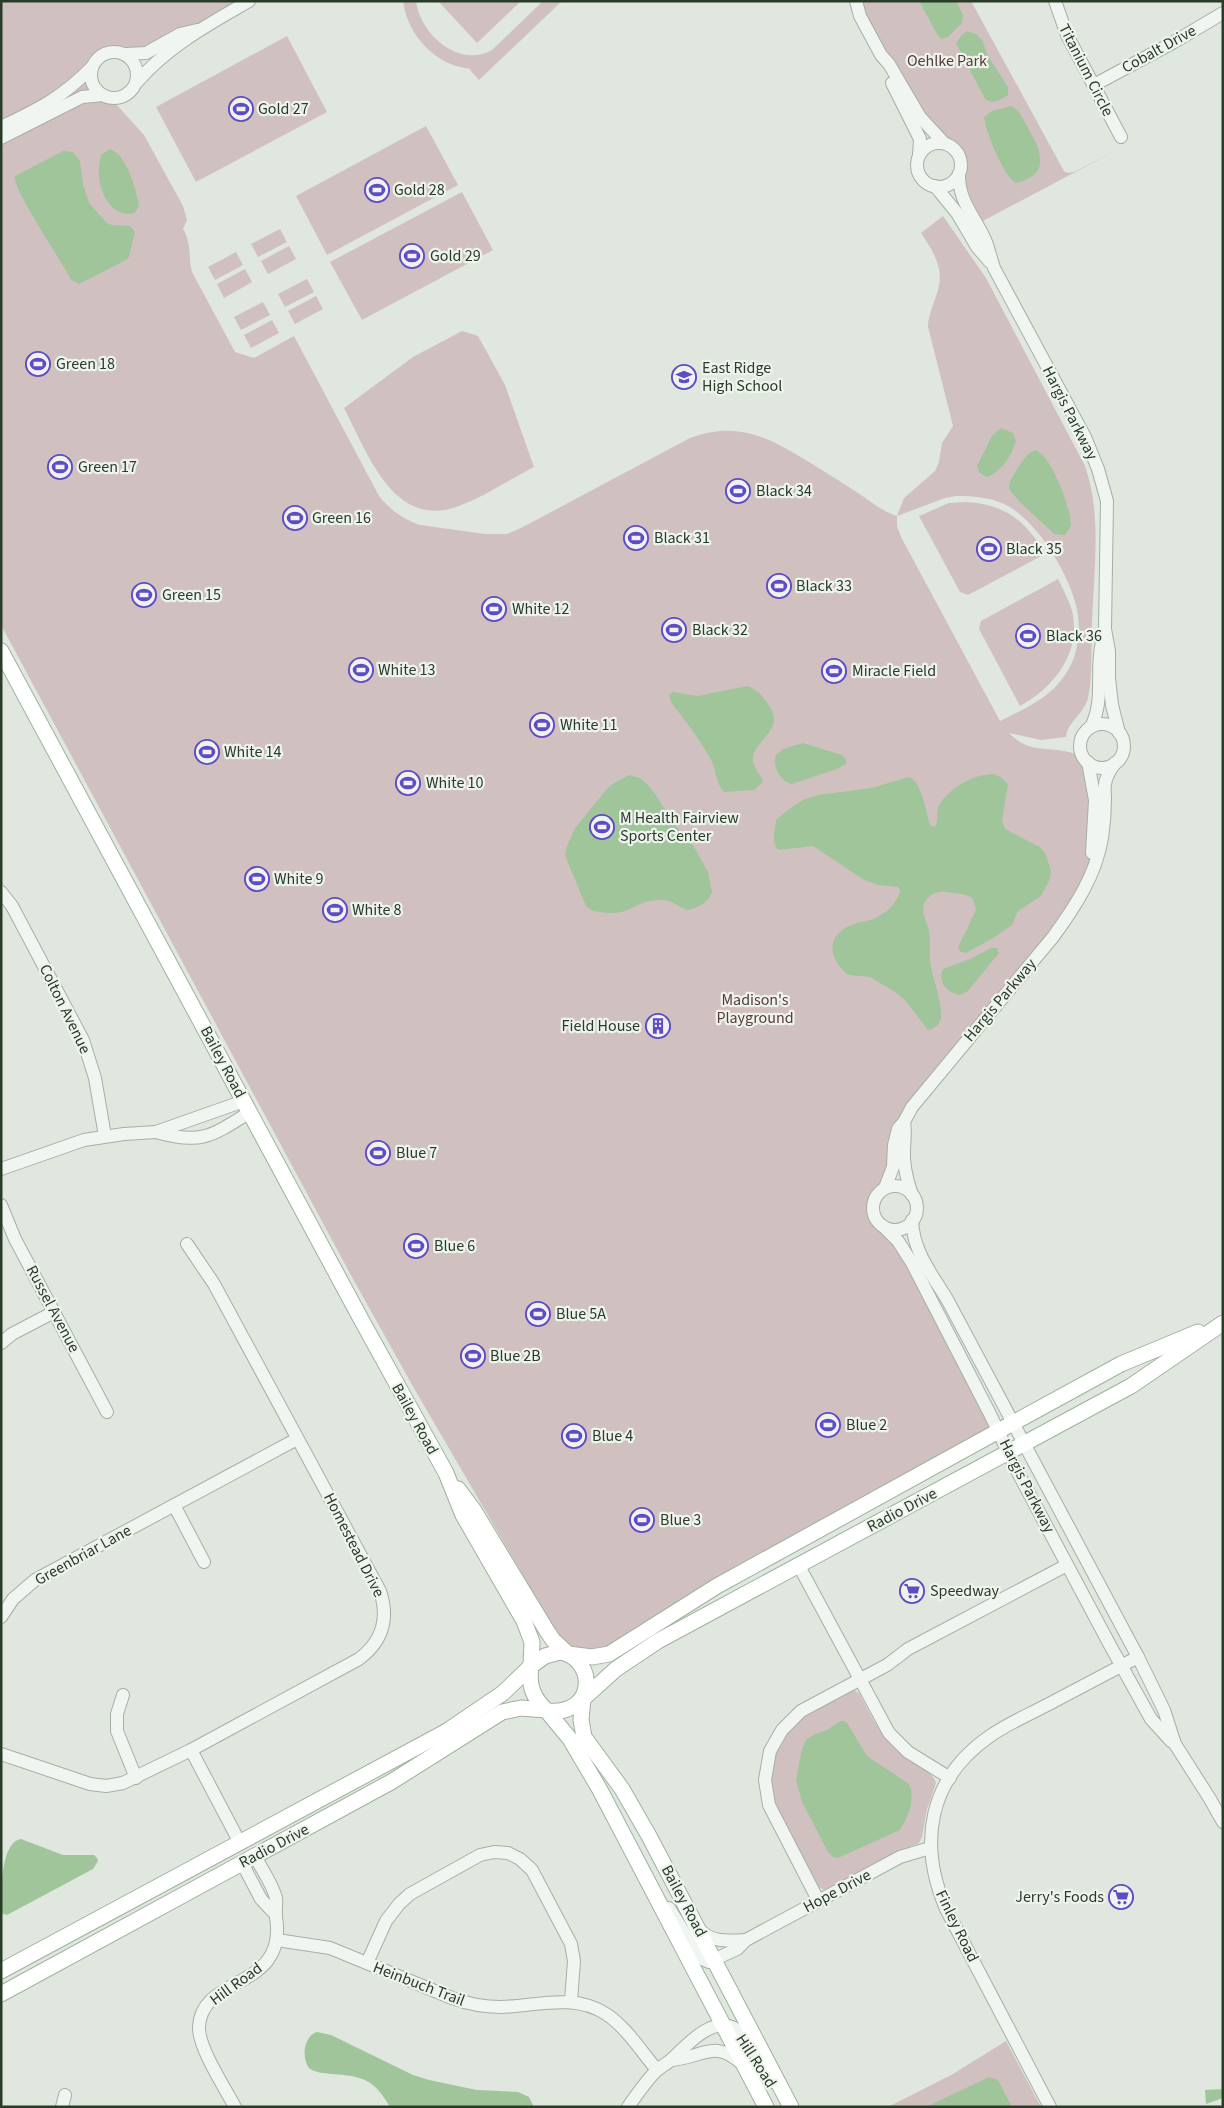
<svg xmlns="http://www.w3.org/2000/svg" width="1224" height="2108" font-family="'Source Sans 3',sans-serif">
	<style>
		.green { fill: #d0c1c0; fill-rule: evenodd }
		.water { fill: #a1c59b }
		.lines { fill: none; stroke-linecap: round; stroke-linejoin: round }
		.minor-casing { stroke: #a5b0a4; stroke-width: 14 }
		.major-casing { stroke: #9fb29e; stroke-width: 17 }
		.minor { stroke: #f1f5f1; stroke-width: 12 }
		.major { stroke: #fff; stroke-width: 15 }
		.labels { text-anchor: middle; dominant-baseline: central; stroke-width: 4.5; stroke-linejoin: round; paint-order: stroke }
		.street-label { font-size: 16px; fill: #293c28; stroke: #eef4ed }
		.park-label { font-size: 16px; fill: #573c37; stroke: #eef4ed }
		.poi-label { font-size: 16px; fill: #293c28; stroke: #eef4ed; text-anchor: start }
	</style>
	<rect width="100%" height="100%" fill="#dfe7de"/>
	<!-- green -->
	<g class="green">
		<path d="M1,1H249L164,43L123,53L107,52L100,56L94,64L91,74L93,85L116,104L144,135L183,206L187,220L183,229C192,243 188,257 192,272L235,352L254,358L294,336L379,496C390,510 403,519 420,525L485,534H507L521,528L690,438C738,420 769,438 809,462C825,472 842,482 858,493C871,501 881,511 897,516L904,498L935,471L939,462L942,443L953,426L928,327C928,316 933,306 936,296C946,271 935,254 921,233L943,216L986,278L1085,466C1102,515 1094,570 1092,622C1091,646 1093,674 1088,698C1084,714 1068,721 1066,737L1041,740L1009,733C1033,758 1055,742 1084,758L1092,777L1090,873L1086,886L918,1098L885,1188C862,1204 876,1220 891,1234L998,1431L615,1650L586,1657L564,1641L556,1632L415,1390L353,1279L1,625ZM956,496C973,496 989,497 1004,504C1037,519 1073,579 1078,615C1080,633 1078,654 1068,670C1053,697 1026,708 1000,721L901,537L897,526V516L945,498Z"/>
		<path d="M403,1H416C420,34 459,69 492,50L543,1H562L479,80L470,70L471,69C436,66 407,35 403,1Z"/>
		<polygon points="438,1 521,1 477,43"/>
		<polygon points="859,1 971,1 1064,171 1068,173 1074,172 1115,151 979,223 966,200 963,177 965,163 961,153 934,127 890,61"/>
		<polygon points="287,36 327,112 196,182 156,107"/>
		<polygon points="426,126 458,185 327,255 296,196"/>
		<polygon points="462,192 493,250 362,320 330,262"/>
		<polygon points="280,229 287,242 258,257 251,244"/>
		<polygon points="289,246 296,259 268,274 261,261"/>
		<polygon points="236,252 243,265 215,280 208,267"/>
		<polygon points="245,269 252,282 224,298 217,284"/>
		<polygon points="307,279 314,292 285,307 278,294"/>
		<polygon points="316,296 323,309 295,324 288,311"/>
		<polygon points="263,302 270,315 241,330 234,317"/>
		<polygon points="272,320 279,333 251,348 244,335"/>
		<path d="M462,331L478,336L505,385L534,467C509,480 485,496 459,506C394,531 367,452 344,408L413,357Z"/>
		<path d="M964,502C1003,503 1026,520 1045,554L968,595L960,592L919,516L949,503Z"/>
		<path d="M1058,579C1063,589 1069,600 1072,611C1082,652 1054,688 1020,706L979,629L981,621Z"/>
		<path d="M854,1690L859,1693C871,1715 881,1738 901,1754C911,1762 933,1770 936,1783L927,1809L922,1837L919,1843L893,1854L824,1890L819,1887C806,1862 781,1824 774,1798C764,1761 784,1727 817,1709C829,1703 842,1694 854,1690Z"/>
		<polygon points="1006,2041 1041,2107 888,2107 953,2074"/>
	</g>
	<!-- water -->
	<g class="water">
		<polygon points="919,1 956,1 963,15 962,23 948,37 942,39 938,36"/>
		<path d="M967,31L976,34L982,40L988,56L1008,87V95C1001,100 992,105 985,99L956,43L962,35Z"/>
		<path d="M1011,106C1020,110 1023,119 1028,128C1041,151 1052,174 1016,183C1004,178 985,130 984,117L992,111Z"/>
		<path d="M110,149C127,155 136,189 139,206L135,213C113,219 100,195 99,175C98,169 100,162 101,155Z"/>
		<path d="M63,151L73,152L80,161L83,184L89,203L107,223L112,225L130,226L135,232L129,257L126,260L79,284L71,280C63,262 11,188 15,176Z"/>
		<path d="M1001,428L1013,433L1016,441C1011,456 1002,472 986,477L979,472L977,466L992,436Z"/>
		<path d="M1035,450C1052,455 1071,509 1071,526L1065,535L1054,534C1046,525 1010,496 1009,487C1009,481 1014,475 1017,469C1022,462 1027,453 1035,450Z"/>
		<path d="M747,686C755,688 761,694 766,701C788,728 758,736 753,757C751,766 761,774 763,782L754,790L724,792C716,784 716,770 711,760C700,739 685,721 671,702L669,695L673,692L697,696Z"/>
		<path d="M803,743L842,755L846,759V764L837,769L792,784C780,782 772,766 776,755L783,749Z"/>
		<path d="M994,774L1002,778L1008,784L1002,820L1005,829L1040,847L1045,853L1051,870L1050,879L1041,896L1018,911L1012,925L995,937L966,953L961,952L958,947L976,910L973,899C967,893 953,893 944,892C939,891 934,893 930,896C917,907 926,918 929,931C931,941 929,951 930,961C932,977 943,1004 941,1018C940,1024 935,1029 928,1030L905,1000L895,992L870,977L848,975C830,959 824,939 849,926C858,921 870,922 879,916C889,911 898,901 900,890L898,887L878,885L864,880L813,846L778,850C771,843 775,830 776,820L789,809L803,800L818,795L871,788L909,777C922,782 926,812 930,825L935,827C939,820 935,811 940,804C950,787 974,774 994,774Z"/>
		<path d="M629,775L640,778L651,788L676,826L693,845L708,872L712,892C708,903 698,908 687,910C677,906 669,898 657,900C632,902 631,917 600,912C594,911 591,911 586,906L568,863L565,854L567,846L575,828L607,789L614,783Z"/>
		<path d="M991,948H997L999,953L968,991L960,995C947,992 937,983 943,969L970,959Z"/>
		<path d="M840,1721H844L847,1723L867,1756L909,1784C916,1798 908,1817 900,1830L838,1858L833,1857L828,1852L802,1802L796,1780L802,1749L806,1740L813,1735L827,1730Z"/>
		<path d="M21,1839L63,1855H94L97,1858L98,1861L93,1869L7,1915L1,1913C1,1895 0,1842 21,1839Z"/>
		<path d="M317,2032L331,2035L413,2075L429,2080L477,2090L518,2092L529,2097L534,2107H390C374,2079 362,2076 332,2074C323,2073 316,2073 309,2068C301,2057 304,2036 317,2032Z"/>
		<polygon points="989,2077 998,2080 1012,2107 926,2107"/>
		<polygon points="1223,2089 1223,2098 1206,2104 1205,2090"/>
	</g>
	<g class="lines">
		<defs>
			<g id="minor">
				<polyline points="856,1 860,16 881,55 889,64 920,117 944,143"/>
				<polyline points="1055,1 1067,35 1121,137"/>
				<circle cx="114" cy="75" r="23"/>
				<polyline points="126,54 146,53 180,34 197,30"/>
				<path d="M137,82C168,46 209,24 249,1"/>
				<polyline points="892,83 920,139 919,155"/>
				<polyline points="1094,85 1174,42 1223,13"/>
				<path d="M1,127C39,109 63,97 92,67"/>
				<polyline points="1,138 82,97 103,95"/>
				<circle cx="939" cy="165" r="22"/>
				<path d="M959,174C958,201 976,218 986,242C989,250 991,259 994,268L1085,437L1098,469L1107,501L1105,629L1109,651V678L1112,705L1119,733"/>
				<polyline points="935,186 957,213 977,247 990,262"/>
				<circle cx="1102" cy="746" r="22"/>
				<path d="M1091,727C1105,699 1095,671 1102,642"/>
				<polyline points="1088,762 1095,800 1092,853"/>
				<polyline points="1,892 12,906 83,1040 95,1078 105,1136"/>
				<path d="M904,1122C906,1132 904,1141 904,1151C903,1166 907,1180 912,1195"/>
				<path d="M156,1132C201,1145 212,1136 250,1112"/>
				<polyline points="1,1169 84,1140 124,1134 156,1132 244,1101"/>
				<circle cx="895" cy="1208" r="22"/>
				<path d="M885,1188L893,1167L894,1145L898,1129L904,1122L912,1107L1053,937C1075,907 1096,875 1102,838C1104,825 1105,812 1105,799C1105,795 1104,789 1105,784C1106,776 1110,770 1115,763"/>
				<polyline points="1,1205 15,1239 107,1412"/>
				<path d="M912,1220C913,1252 932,1274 948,1301L1138,1657L1164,1710L1175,1744L1210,1799L1223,1822"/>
				<polyline points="883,1226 898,1241 912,1263 990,1414 1016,1469 1111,1647 1151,1719 1171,1741"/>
				<polyline points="1,1343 12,1334 54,1312"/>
				<polyline points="174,1505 204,1562"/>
				<polyline points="799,1566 889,1733 908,1752 950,1778"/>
				<polyline points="1,1617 13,1599 35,1580 297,1439"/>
				<polyline points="123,1695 117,1714 117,1731 136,1778"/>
				<polyline points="191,1750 240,1843"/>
				<path d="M1,1754L90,1784L106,1786L123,1783L191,1750L359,1659C383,1641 389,1618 380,1591L214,1284L187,1244"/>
				<polyline points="242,1863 261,1899 276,1915"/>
				<polyline points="818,1900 769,1805 765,1780 770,1751 782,1730 801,1711 887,1665 908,1649 1067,1565"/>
				<polyline points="669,1908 700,1958 709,1962 737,1949 746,1940 900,1857 930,1848"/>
				<path d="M698,1928C711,1943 727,1941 746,1940"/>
				<path d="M277,1940L330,1948L452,1998C468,2004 484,2007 501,2007C536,2006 574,1993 606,2014C626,2027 641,2051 657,2070"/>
				<polyline points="367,1963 386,1921 399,1904 410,1894 480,1855 494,1852 508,1853 520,1859 532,1870 571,1944 574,1961 571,2001"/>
				<path d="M671,2060C702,2058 715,2038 742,2064"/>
				<polyline points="62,2107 65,2095"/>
				<path d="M235,2107C225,2088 198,2047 199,2027C201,1974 288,1991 276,1917C275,1910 277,1904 276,1898C272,1883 262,1870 255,1856"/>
				<path d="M628,2107C637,2094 646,2081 657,2070C662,2066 668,2063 672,2059C687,2045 712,2016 734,2028C751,2038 761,2065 770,2082"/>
				<path d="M1050,2107L946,1909C918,1843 928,1779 990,1736C1007,1724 1028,1715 1047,1705C1077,1689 1108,1673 1138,1657"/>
			</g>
			<g id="major">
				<polyline points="1,651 362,1321 446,1473 463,1515 524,1621 532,1642 531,1666"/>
				<polyline points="458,1489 473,1509 547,1631 553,1640 568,1654"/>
				<path d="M560,1652C597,1659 597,1716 547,1711C533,1698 528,1685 531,1666L545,1656Z"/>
				<polyline points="568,1654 592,1657 609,1654 717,1586 1013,1423 1121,1364 1198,1332"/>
				<polyline points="583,1698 581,1720 584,1737 622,1789 649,1836 791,2107"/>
				<polyline points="584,1698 616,1669 658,1641 1131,1386 1223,1323"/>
				<polyline points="547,1711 570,1739 600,1790 766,2107"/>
				<polyline points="1,1971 447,1731 503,1693 531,1666"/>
				<polyline points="1,1994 391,1782 502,1712 521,1708 546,1710"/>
			</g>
		</defs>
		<!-- minor casing -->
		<use href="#minor" class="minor-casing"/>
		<!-- major casing -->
		<use href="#major" class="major-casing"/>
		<!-- minor -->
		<use href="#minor" class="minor"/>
		<!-- major -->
		<use href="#major" class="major"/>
	</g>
	<!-- icons -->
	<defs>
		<symbol id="stadium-ring" viewBox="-11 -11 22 22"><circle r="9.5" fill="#eef4ed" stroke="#614ac5" stroke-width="1.5"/><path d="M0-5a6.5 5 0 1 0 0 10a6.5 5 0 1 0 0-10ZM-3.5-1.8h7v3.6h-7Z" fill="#614ac5"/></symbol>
		<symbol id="school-ring" viewBox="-11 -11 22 22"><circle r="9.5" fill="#eef4ed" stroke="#614ac5" stroke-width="1.5"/><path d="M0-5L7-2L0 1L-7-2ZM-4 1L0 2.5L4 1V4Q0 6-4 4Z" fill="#614ac5"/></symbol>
		<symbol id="building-ring" viewBox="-11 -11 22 22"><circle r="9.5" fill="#eef4ed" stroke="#614ac5" stroke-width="1.5"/><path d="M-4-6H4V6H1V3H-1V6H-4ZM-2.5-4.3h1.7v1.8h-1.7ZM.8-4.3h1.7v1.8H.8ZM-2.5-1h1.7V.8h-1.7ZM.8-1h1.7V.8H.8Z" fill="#614ac5"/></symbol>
		<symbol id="supermarket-ring" viewBox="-11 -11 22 22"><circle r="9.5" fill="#eef4ed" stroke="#614ac5" stroke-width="1.5"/><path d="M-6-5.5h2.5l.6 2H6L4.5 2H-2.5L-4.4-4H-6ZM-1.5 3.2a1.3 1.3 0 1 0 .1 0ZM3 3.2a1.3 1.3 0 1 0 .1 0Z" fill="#614ac5"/></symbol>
	</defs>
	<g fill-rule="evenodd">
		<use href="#stadium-ring" x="227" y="95" width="28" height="28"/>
		<use href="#stadium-ring" x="363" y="176" width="28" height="28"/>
		<use href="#stadium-ring" x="398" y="242" width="28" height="28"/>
		<use href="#stadium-ring" x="24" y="350" width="28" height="28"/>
		<use href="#school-ring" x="670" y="363" width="28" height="28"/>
		<use href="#stadium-ring" x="46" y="453" width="28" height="28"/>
		<use href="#stadium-ring" x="724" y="477" width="28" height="28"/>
		<use href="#stadium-ring" x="281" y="504" width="28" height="28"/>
		<use href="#stadium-ring" x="622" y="524" width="28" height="28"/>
		<use href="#stadium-ring" x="975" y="535" width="28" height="28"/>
		<use href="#stadium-ring" x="765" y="572" width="28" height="28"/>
		<use href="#stadium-ring" x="130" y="581" width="28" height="28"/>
		<use href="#stadium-ring" x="480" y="595" width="28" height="28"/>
		<use href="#stadium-ring" x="660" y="616" width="28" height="28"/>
		<use href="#stadium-ring" x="1014" y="622" width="28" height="28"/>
		<use href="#stadium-ring" x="347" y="656" width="28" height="28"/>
		<use href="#stadium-ring" x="820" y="657" width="28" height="28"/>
		<use href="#stadium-ring" x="528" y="711" width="28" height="28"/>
		<use href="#stadium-ring" x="193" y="738" width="28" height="28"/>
		<use href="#stadium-ring" x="394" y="769" width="28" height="28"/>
		<use href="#stadium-ring" x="588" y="813" width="28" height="28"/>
		<use href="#stadium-ring" x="243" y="865" width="28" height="28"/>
		<use href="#stadium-ring" x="321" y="896" width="28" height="28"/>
		<use href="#building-ring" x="644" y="1012" width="28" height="28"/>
		<use href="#stadium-ring" x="364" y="1139" width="28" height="28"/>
		<use href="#stadium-ring" x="402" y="1232" width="28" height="28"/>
		<use href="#stadium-ring" x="524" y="1300" width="28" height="28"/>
		<use href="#stadium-ring" x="459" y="1342" width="28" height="28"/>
		<use href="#stadium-ring" x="814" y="1411" width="28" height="28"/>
		<use href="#stadium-ring" x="560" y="1422" width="28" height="28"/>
		<use href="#stadium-ring" x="628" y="1506" width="28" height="28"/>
		<use href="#supermarket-ring" x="898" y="1577" width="28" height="28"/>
		<use href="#supermarket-ring" x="1107" y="1883" width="28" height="28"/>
	</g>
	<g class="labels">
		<!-- street labels -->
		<g class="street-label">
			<text transform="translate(1159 49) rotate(-29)">Cobalt Drive</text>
			<text transform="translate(1086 70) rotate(63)">Titanium Circle</text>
			<text transform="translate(1070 413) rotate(63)">Hargis Parkway</text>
			<text transform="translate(1000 1000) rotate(-50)">Hargis Parkway</text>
			<text transform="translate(65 1009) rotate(64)">Colton Avenue</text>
			<text transform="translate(223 1062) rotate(62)">Bailey Road</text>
			<text transform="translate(53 1309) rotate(62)">Russel Avenue</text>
			<text transform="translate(415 1419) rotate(61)">Bailey Road</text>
			<text transform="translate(1027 1486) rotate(63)">Hargis Parkway</text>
			<text transform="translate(902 1510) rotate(-28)">Radio Drive</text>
			<text transform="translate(354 1545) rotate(63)">Homestead Drive</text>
			<text transform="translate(83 1555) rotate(-29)">Greenbriar Lane</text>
			<text transform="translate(274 1846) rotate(-28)">Radio Drive</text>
			<text transform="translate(837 1891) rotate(-28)">Hope Drive</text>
			<text transform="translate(684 1901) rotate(62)">Bailey Road</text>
			<text transform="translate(957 1926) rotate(64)">Finley Road</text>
			<text transform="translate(236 1984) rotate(-36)">Hill Road</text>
			<text transform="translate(419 1984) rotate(21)">Heinbuch Trail</text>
			<text transform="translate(756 2061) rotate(57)">Hill Road</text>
		</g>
		<!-- park labels -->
		<g class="park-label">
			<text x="947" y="61">Oehlke Park</text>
			<text x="755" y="1000">Madison's<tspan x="755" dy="18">Playground</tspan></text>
		</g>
		<!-- poi labels -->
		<g class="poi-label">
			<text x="258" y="109">Gold 27</text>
			<text x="394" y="190">Gold 28</text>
			<text x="430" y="256">Gold 29</text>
			<text x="56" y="364">Green 18</text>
			<text x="702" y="368">East Ridge<tspan x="702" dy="18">High School</tspan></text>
			<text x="78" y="467">Green 17</text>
			<text x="756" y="491">Black 34</text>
			<text x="312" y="518">Green 16</text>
			<text x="654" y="538">Black 31</text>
			<text x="1006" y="549">Black 35</text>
			<text x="796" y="586">Black 33</text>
			<text x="162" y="595">Green 15</text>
			<text x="512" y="609">White 12</text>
			<text x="692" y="630">Black 32</text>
			<text x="1046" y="636">Black 36</text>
			<text x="378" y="670">White 13</text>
			<text x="852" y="671">Miracle Field</text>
			<text x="560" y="725">White 11</text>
			<text x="224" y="752">White 14</text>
			<text x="426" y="783">White 10</text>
			<text x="620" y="818">M Health Fairview<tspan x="620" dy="18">Sports Center</tspan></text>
			<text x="274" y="879">White 9</text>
			<text x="352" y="910">White 8</text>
			<text x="640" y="1026" text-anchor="end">Field House</text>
			<text x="396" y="1153">Blue 7</text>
			<text x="434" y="1246">Blue 6</text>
			<text x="556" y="1314">Blue 5A</text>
			<text x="490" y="1356">Blue 2B</text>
			<text x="846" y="1425">Blue 2</text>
			<text x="592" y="1436">Blue 4</text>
			<text x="660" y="1520">Blue 3</text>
			<text x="930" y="1591">Speedway</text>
			<text x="1104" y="1897" text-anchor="end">Jerry's Foods</text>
		</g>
	</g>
	<!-- border -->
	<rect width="1224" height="2108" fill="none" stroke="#293c28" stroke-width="5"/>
</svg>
